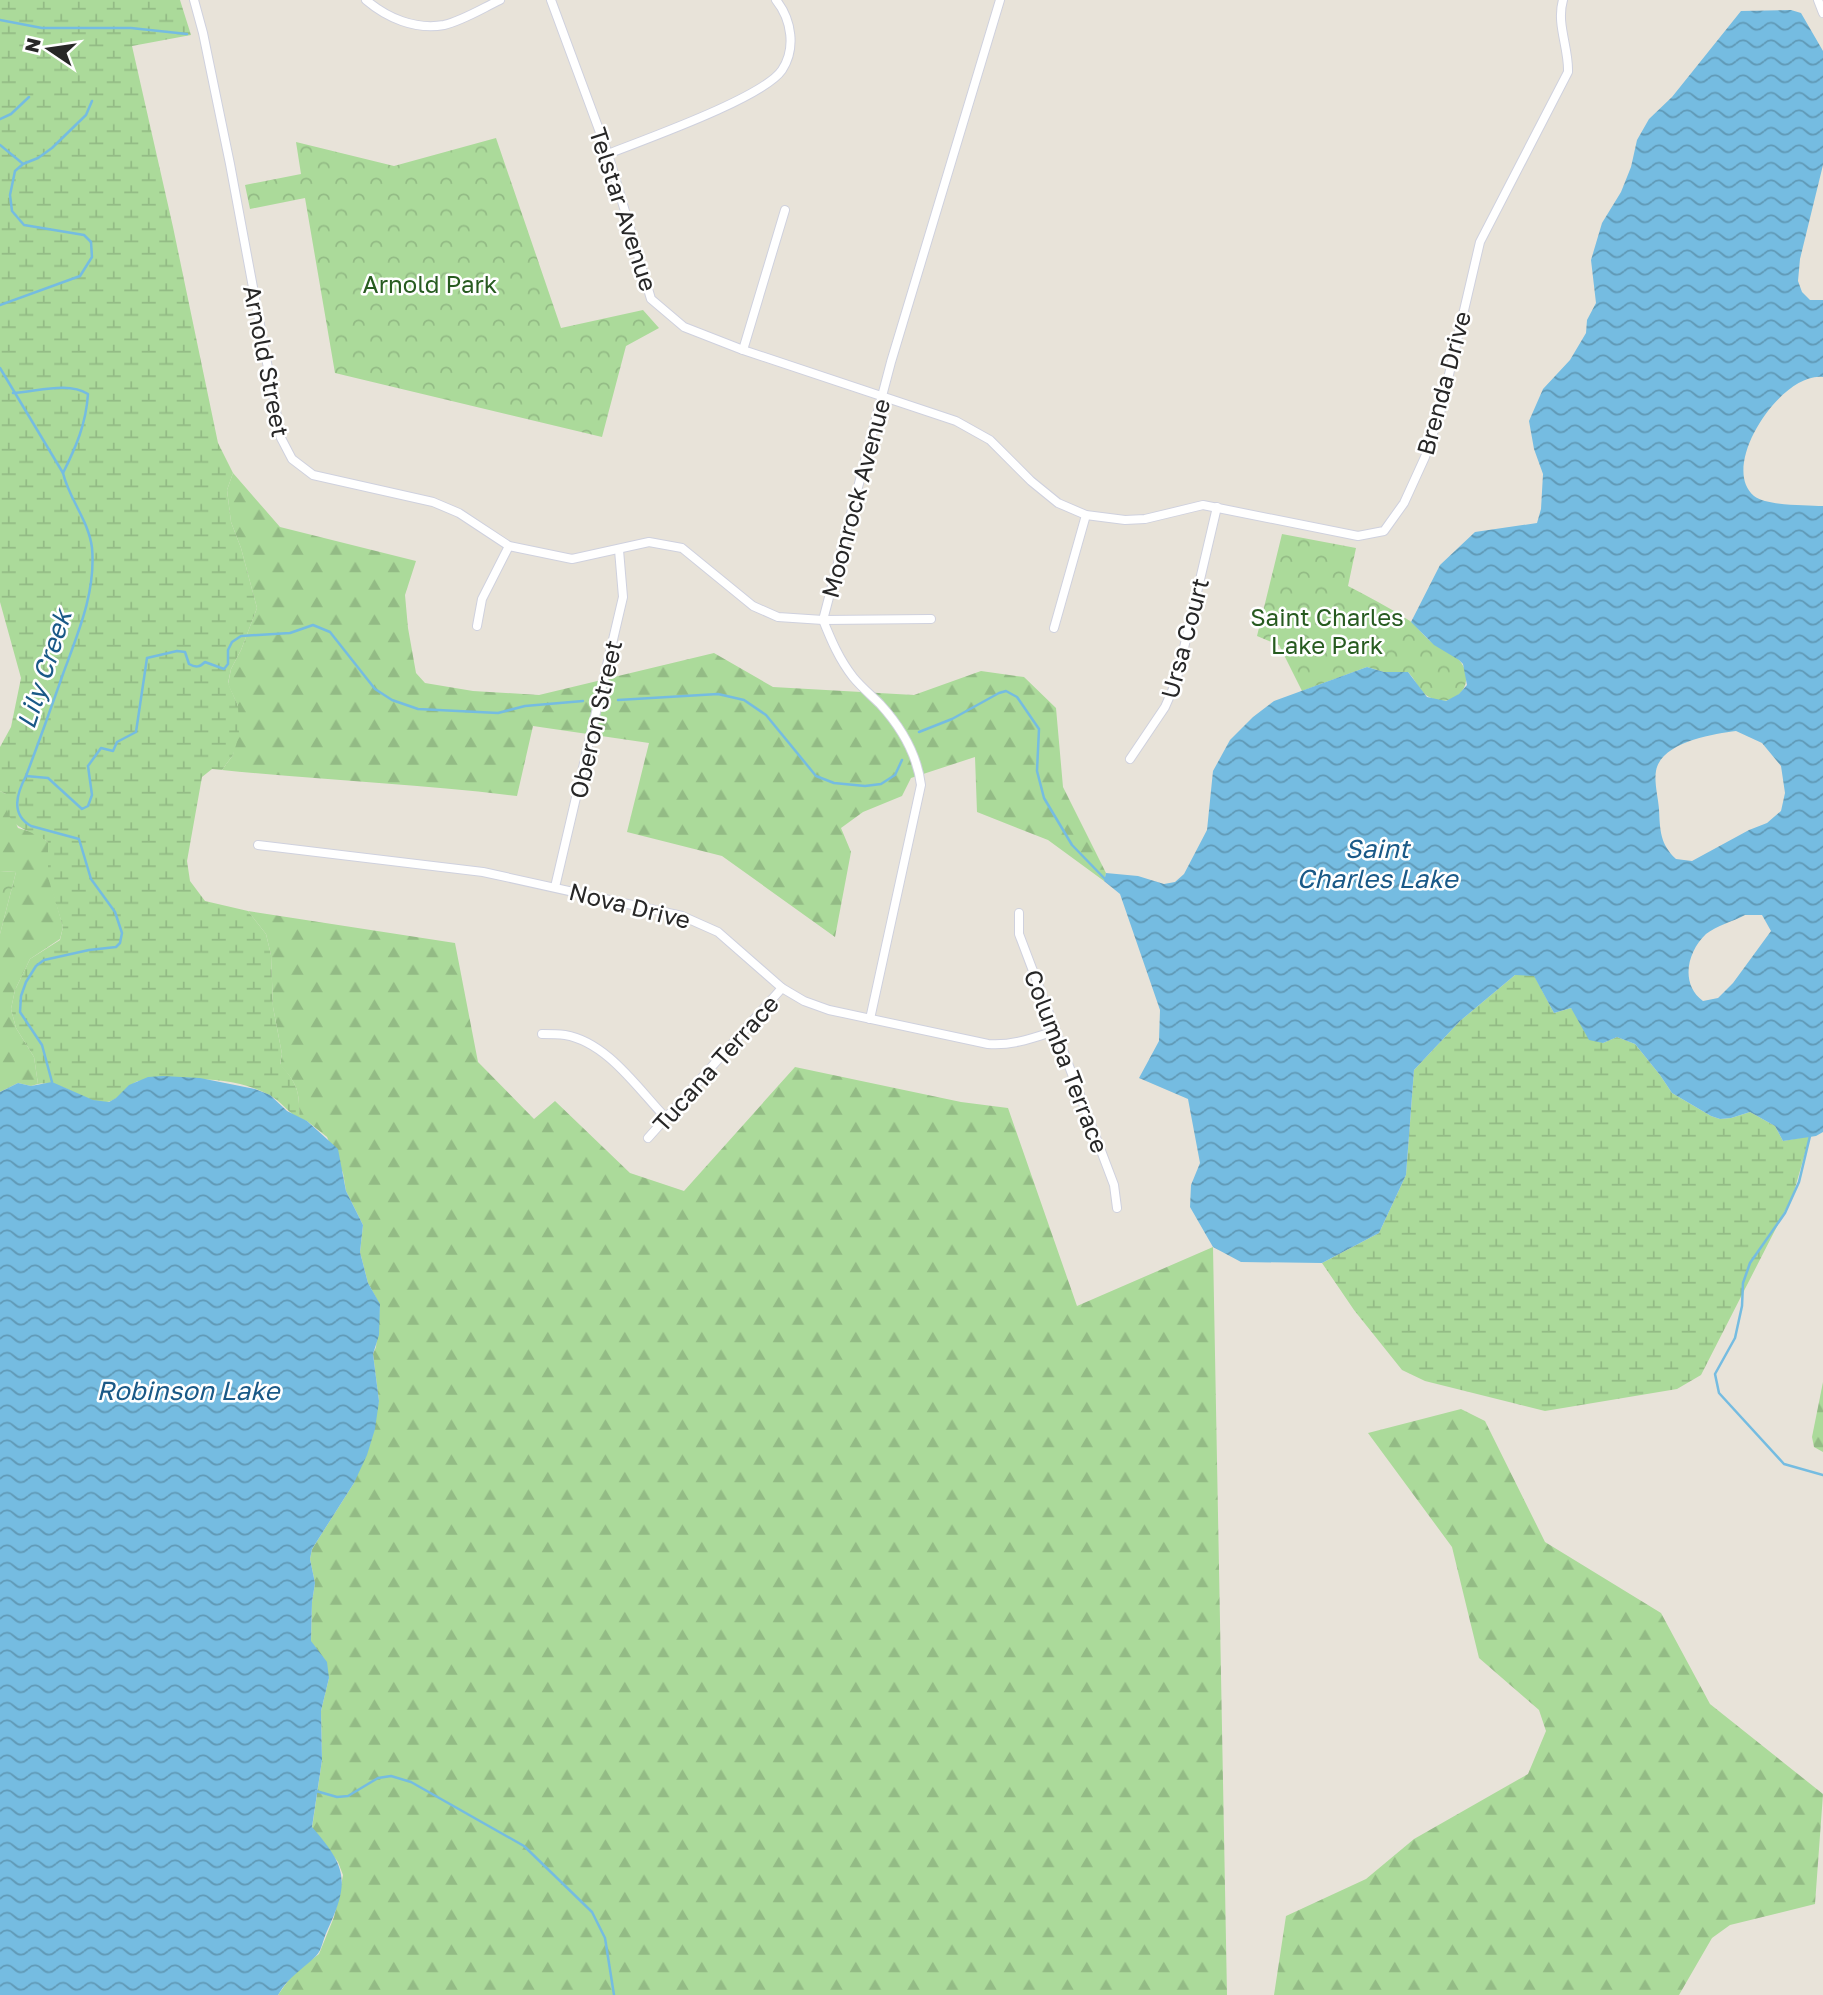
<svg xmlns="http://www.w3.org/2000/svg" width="1823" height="1995" font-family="'Golos Text',sans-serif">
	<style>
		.forest { fill: url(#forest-firs) }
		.wetland { fill: url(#wetland-marsh) }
		.park { fill: url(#park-crowns) }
		.water { fill: url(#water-waves); fill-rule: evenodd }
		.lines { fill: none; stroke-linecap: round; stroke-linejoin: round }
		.stream { stroke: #75bce1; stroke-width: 2.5 }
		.minor-casing { stroke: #cfd1de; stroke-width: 10 }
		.minor { stroke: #fff; stroke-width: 8 }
		.labels { text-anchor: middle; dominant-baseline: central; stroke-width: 5; stroke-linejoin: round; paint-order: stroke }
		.street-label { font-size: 24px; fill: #272727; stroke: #fff }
		.park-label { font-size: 24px; fill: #275b20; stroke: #fff }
		.water-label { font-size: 26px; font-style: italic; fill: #1a5987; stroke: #fff }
	</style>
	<defs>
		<pattern id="forest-firs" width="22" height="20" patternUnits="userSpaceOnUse" patternTransform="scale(1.75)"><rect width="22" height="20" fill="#abda9a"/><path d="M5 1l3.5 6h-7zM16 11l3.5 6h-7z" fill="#93bb85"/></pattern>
		<pattern id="wetland-marsh" width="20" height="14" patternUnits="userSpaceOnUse" patternTransform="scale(1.75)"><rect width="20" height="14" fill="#abda9a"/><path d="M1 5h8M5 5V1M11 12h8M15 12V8" fill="none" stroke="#93bb85"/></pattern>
		<pattern id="park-crowns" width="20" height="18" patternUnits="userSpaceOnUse" patternTransform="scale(1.75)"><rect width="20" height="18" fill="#abda9a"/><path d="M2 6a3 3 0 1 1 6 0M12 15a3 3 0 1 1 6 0" fill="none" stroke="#93bb85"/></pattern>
		<pattern id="water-waves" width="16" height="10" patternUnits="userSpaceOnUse" patternTransform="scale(1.75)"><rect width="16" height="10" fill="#75bce1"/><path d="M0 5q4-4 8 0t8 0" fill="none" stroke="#6099b6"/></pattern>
	</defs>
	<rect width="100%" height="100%" fill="#e8e3d9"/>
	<!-- forest -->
	<g class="forest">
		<path d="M233,473L280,527L416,561L405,595L408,628L416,673L425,683L473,691L539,695L714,653L773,687L914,695L981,671L1024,677L1056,708L1063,787L1106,873L1104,881L1048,840L977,812L975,757L911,778L902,796L863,812L841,828L851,852L835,937L722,856L627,832L649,743L533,726L517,796C419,784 321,780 222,770L233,755L238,706L228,684L231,669L241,650L257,608L241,548L231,522L227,490Z"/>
		<polygon points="0,791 6,794 6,801 18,828 35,833 48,842 49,877 63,927 60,939 30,959 15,990 11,1009 16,1028 34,1057 38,1084 31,1086 18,1083 0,1092 0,934 16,872 0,871"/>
		<path d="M248,911L455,943L478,1062L534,1119L555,1101L630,1173L684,1191L795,1067L961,1102L1008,1108L1077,1306L1213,1247L1227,1995H278L293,1974L319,1954L334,1917L340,1891L343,1875L338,1862L312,1828L322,1760L321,1711L329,1678L311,1642L312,1602L315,1583L310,1559L312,1549L354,1483L379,1401L373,1354L376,1347L380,1305L368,1283L360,1252L363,1225L346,1191L343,1173L327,1137L307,1121L299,1119C300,1093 298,1084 280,1065L282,1054L273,1007L271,955L266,934Z"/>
		<polygon points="1823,1382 1823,1452 1814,1447 1812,1437"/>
		<polygon points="1461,1409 1485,1421 1545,1542 1661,1613 1710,1704 1823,1794 1815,1904 1730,1925 1712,1938 1679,1995 1274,1995 1286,1916 1366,1879 1414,1839 1528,1774 1546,1731 1539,1710 1479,1658 1452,1547 1368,1433"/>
	</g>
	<!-- wetland -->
	<g class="wetland">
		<path d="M0,0H180L191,35L132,46L173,227L218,443L233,473L227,490L231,522L241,548L257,608L241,650L231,669L228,683L238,706L239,735L233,755L222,770L212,769L202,777L187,861L190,881L205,901L248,911L266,934L271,955L273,1007L282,1054L280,1064C298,1084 300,1093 299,1119C288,1112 281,1101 269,1095C230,1074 181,1079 138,1081C126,1086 120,1101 106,1102C80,1103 66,1080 38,1084L34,1057L16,1028L11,1009L15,990L30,959L60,940L63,927L48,877V842C25,826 4,830 6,794L0,791V747L11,727L21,678L0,602Z"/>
		<polygon points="1515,975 1534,975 1554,1013 1571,1008 1603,1043 1617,1037 1635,1044 1660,1075 1672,1093 1711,1116 1720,1119 1731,1118 1750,1112 1775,1126 1783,1141 1810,1136 1793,1195 1701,1375 1677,1389 1545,1411 1425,1381 1402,1370 1354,1310 1322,1263 1379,1233 1406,1175 1414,1070 1460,1021"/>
	</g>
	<!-- park -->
	<g class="park">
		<polygon points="496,138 561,328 643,310 659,328 626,346 602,437 335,373 305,198 250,209 245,185 301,174 296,142 394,166"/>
		<path d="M1282,534L1356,548L1348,586C1369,597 1390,608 1410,621C1417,626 1422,634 1429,640C1438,649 1452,651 1460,661C1478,684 1454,711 1429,697C1419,692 1416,680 1408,672H1384L1367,667L1302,691L1279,645L1257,636Z"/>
		<polygon points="0,871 16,872 0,934"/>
	</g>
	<!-- water -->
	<g class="water">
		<path d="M1791,10L1801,13L1823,51V165L1800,259L1798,281L1802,292L1810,300H1823V377C1782,371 1718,466 1754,496C1767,506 1806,505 1823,506V1132L1816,1136L1783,1141L1775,1126L1750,1112L1731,1118L1720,1119L1711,1116L1672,1093L1660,1075L1635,1044L1617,1037L1603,1043L1589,1040L1571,1008L1554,1013L1534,976L1515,975L1460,1021L1414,1070L1406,1175L1379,1233L1322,1263L1241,1262L1213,1247L1190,1207L1191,1185L1200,1163L1188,1099L1139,1078L1159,1041L1160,1010L1120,894L1104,881L1106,873L1138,876L1164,884L1175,882L1184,874L1207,830L1213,771L1230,740L1253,717L1274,701L1367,667L1384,672H1408L1427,697L1446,701L1459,694L1467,685L1463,664L1459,660L1434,645L1411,622L1440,565L1475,532L1537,523L1541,509L1543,474L1534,449L1529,421L1543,389L1570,360L1586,333L1587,320L1596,303L1591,260L1602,223L1621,192L1631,167L1637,140L1649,119L1672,97L1741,11ZM1736,731L1762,743L1781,766L1785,793L1781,811L1767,823L1749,830L1692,861L1676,859C1660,844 1660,830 1659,809C1658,797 1654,782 1656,771C1661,742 1713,734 1736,731ZM1745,915H1762L1771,931L1733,983L1718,998L1703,1001C1680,984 1687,952 1706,934C1716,926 1734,921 1745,915Z"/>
		<path d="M163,1076L200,1078L255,1089L270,1095L287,1111L307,1121L338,1149L346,1191L363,1225L360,1252L368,1283L380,1304L379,1335L373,1354L379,1401L375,1429L367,1455L354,1483L312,1549L310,1559L315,1583L312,1602L311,1641L327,1662L329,1678L321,1711L322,1760L312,1827C347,1867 350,1882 327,1931C323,1939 322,1950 316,1956C302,1970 289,1976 278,1995H0V1092L18,1083L31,1086L52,1082L93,1100L109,1102L116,1098L129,1085L148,1077Z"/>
	</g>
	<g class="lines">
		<!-- stream -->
		<g class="stream">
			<polyline points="0,20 42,28 131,28 187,34"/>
			<polyline points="0,119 11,114 29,97"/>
			<polyline points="0,145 22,163"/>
			<polyline points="0,305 80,276 92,257 91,242 84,235 24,225 12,211 10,195 15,171 23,164 38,158 52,148 86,115 92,101"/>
			<path d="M0,368L63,473C69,499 89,521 92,548C96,592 78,633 63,674C51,708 39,742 26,776C17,793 10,814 31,826L79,839L91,879L115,912L122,933L120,943L116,947L89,950L44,960L36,966L26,982L21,996L20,1012L42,1045L52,1082"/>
			<path d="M13,393C36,392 68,381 88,394C86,424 76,447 63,473"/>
			<polyline points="618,700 718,694 744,700 766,715 816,776 834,783 865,786 881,784 895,775 902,760"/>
			<polyline points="919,732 952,719 999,693 1006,691 1017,697 1039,729 1037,771 1044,798 1072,845 1105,879"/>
			<path d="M26,776L48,778L82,809L88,806L92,795L88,766L101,748L113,751L117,742L136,732L147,658L177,651L185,652L189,664C196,668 200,667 205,662L224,669L228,664V650L232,642L241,636L290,633L313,625L330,632L375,689L392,700L418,709L498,713L525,706L583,701"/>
			<polyline points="1810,1136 1799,1182 1785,1213 1750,1263 1743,1283 1742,1306 1735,1338 1715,1374 1719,1393 1784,1464 1823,1475"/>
			<polyline points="316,1791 337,1797 348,1796 378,1778 391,1776 411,1782 524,1846 592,1912 605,1938 614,1995"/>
		</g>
		<defs>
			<g id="minor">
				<polyline points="194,0 203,33 230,164 281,438 292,459 313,475 433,502 459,513 509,546 572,559 649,542 682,548 753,606 778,617 823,620 931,619"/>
				<path d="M366,0C387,18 415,30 444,25C462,21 483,8 500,0"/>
				<path d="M551,0L608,154L651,299L684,327L743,350L956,421L990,440L1031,481L1058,503L1086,515L1125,520L1145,519L1203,505L1358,536L1384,531L1404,503L1425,457L1440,413L1480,242L1568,72C1569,48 1556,24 1563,0"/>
				<polyline points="1818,0 1823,13"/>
				<path d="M608,154C643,140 763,98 782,70C796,49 792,20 776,0"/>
				<polyline points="743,350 785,210"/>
				<polyline points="477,626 482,599 509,546"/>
				<polyline points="1054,628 1086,515"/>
				<polyline points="1130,759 1165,707 1176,682 1217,507"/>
				<path d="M258,845L483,872L682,916L718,932L782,988L804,1001L829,1010L988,1044C1012,1046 1033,1038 1055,1031"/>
				<polyline points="555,887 623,597 619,550"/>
				<polyline points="1019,913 1019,934 1114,1185 1117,1208"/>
				<path d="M870,1019L921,785C917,754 901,727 880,704C871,695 861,687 853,677C839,659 831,640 823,620L891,362L1000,0"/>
				<path d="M542,1034C550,1034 557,1034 565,1035C607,1042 638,1089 666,1118"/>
				<polyline points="648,1138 782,988"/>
			</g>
		</defs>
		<!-- minor casing -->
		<use href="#minor" class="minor-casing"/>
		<!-- minor -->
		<use href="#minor" class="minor"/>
	</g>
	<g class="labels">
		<!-- street labels -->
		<g class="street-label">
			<text transform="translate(624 209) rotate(72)">Telstar Avenue</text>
			<text transform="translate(267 361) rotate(79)">Arnold Street</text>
			<text transform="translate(1443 383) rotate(-75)">Brenda Drive</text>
			<text transform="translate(855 498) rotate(-75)">Moonrock Avenue</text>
			<text transform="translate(1184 638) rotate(-75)">Ursa Court</text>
			<text transform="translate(595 719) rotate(-77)">Oberon Street</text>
			<text transform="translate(630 905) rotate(14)">Nova Drive</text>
			<text transform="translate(1067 1061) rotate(69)">Columba Terrace</text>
			<text transform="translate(715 1063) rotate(-48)">Tucana Terrace</text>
		</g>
		<!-- park labels -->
		<g class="park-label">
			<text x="430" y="283">Arnold Park</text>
			<text x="1327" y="616">Saint Charles<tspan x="1327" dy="28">Lake Park</tspan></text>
		</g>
		<!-- water labels -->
		<g class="water-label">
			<text transform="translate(44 669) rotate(-72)">Lily Creek</text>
			<text x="1377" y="848">Saint<tspan x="1377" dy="30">Charles Lake</tspan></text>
			<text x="188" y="1390">Robinson Lake</text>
		</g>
	</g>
	<!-- north arrow -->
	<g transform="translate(49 49) rotate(283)" stroke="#ffffff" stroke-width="5" paint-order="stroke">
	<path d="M0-5L12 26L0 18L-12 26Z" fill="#272727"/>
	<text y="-10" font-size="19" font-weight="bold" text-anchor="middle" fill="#272727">N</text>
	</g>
</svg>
